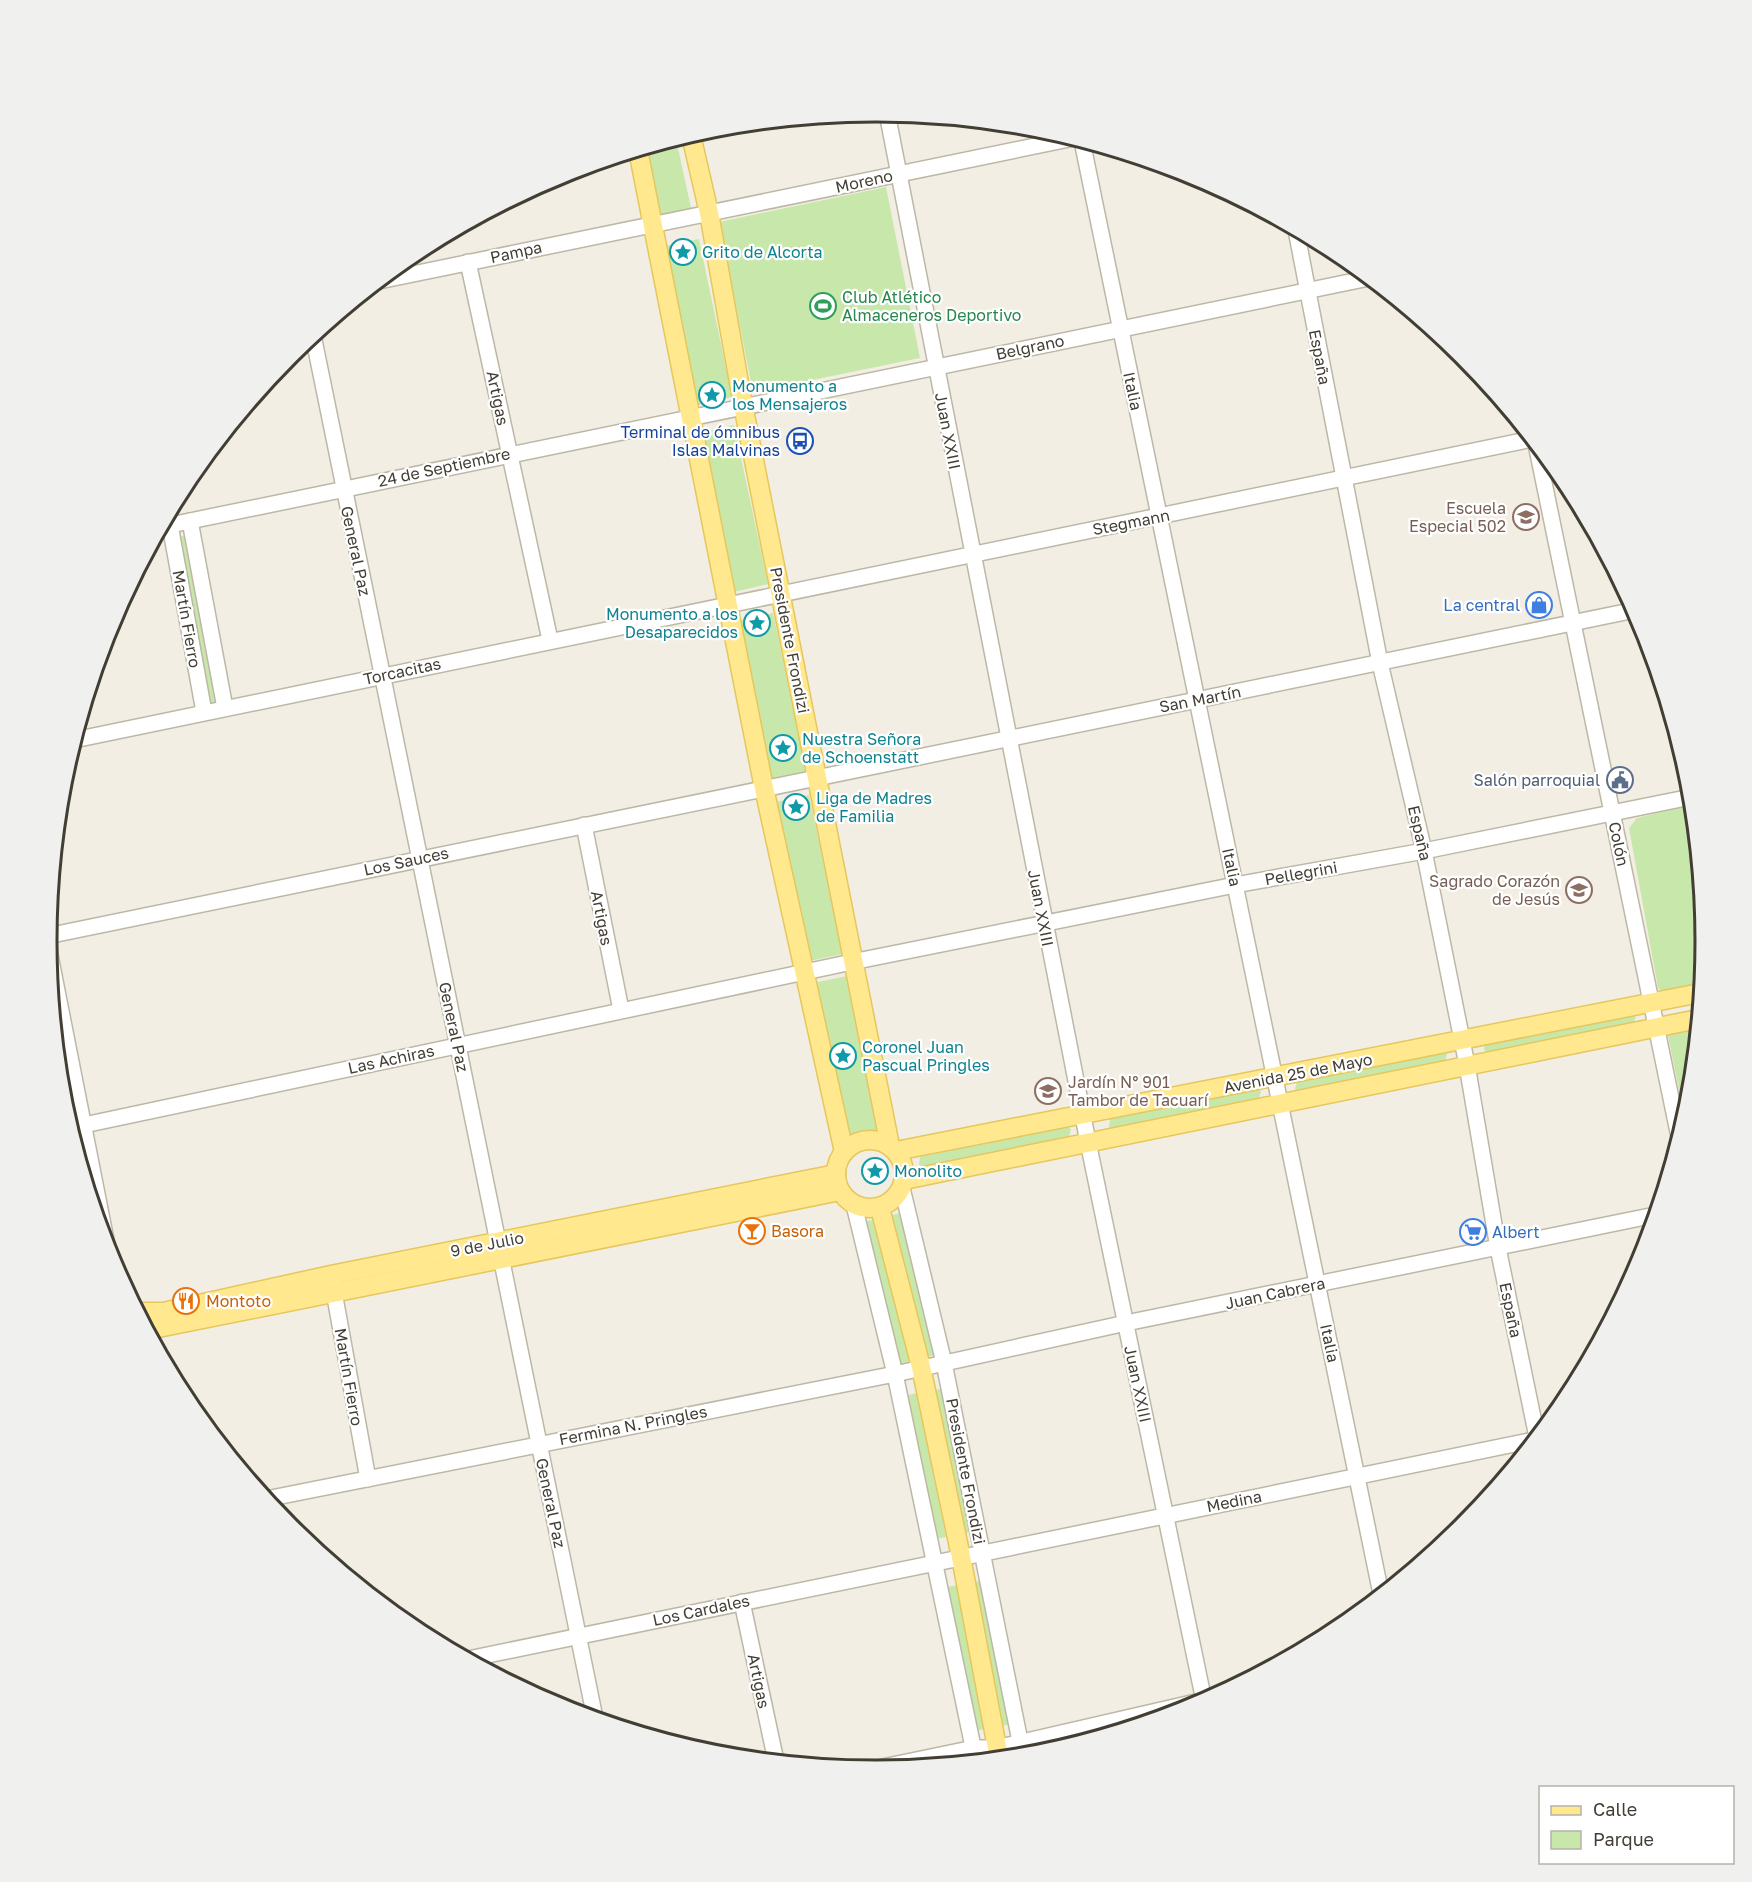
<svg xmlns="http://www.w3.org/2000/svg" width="1752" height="1882" font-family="'Golos Text',sans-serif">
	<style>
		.green { fill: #c7e8aa }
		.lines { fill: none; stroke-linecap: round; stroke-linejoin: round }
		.minor-casing { stroke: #bdb7a5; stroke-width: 18 }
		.major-casing { stroke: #e5c75d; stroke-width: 21 }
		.minor { stroke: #fff; stroke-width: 15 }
		.major { stroke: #ffe88e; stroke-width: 18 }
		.labels { text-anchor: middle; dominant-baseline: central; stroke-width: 4.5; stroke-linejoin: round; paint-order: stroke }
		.street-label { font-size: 16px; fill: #433e33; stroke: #fff }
		.culture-label { font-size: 16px; fill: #0d838f; stroke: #fff; text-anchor: start }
		.leisure-label { font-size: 16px; fill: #27864d; stroke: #fff; text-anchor: start }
		.transit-label { font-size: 16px; fill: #164399; stroke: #fff; text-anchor: end }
		.education-label { font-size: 16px; fill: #785e54; stroke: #fff; text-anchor: end }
		.shop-label { font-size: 16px; fill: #366cbe; stroke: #fff; text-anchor: end }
		.service-label { font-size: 16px; fill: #4e5e75; stroke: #fff; text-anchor: end }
		.food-label { font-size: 16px; fill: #c56008; stroke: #fff; text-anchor: start }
		.rim { fill: none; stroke: #433e33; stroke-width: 3 }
	</style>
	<rect width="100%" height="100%" fill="#f2eee3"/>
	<!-- green -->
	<g class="green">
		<polygon points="676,139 691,208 657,215 643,149"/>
		<polygon points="886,187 920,358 753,392 719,222"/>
		<polygon points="699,239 732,397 698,405 665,246"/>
		<polygon points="734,425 768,584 734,592 700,433"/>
		<polygon points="188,535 219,702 209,704 178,537"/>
		<polygon points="773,613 806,772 772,780 739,621"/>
		<polygon points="809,795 843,954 809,961 775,802"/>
		<polygon points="1692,805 1705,941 1701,988 1662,992 1658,988 1629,828 1637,818"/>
		<polygon points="847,976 881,1135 847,1142 813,983"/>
		<polygon points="1632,1013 1636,1015 1634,1022 1487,1052 1484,1050 1485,1043"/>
		<polygon points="1697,1024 1689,1103 1685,1119 1668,1036 1669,1033"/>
		<polygon points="1443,1052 1447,1054 1445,1061 1298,1091 1295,1089 1297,1082"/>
		<polygon points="1257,1089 1261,1091 1259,1099 1112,1129 1109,1127 1110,1119"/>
		<polygon points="1067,1127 1071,1129 1069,1136 922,1167 919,1165 920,1157"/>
		<polygon points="900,1213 935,1355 924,1358 889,1216"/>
		<polygon points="876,1219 911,1361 900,1364 864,1222"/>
		<polygon points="941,1389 970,1532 959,1535 930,1391"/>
		<polygon points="917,1393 946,1537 935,1539 905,1396"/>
		<polygon points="983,1580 1012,1724 1001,1726 971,1583"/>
		<polygon points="958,1585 988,1728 976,1731 947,1587"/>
	</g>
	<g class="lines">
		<defs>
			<g id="minor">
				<polyline points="887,113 1088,1142 1204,1701"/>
				<polyline points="1082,141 1381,1594"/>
				<polyline points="1296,230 1380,663 1424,851 1467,1065 1498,1248 1537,1437"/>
				<polyline points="468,262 550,640"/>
				<polyline points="379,281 1074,138"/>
				<polyline points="313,335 595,1718"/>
				<polyline points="1536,444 1679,1137"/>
				<polyline points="190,521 225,708"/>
				<polyline points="170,525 204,712"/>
				<polyline points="161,527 1369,278"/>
				<polyline points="74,740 1532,439"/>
				<polyline points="584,825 621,1010"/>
				<polyline points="47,936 1635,610"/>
				<polyline points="47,940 110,1260"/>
				<polyline points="84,1125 852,962 1235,885 1424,851 1691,797"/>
				<polyline points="902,1188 944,1363 1023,1756"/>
				<polyline points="854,1205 895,1374 976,1761"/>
				<polyline points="332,1281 368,1479"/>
				<polyline points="266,1499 895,1374 1126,1323 1655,1215"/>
				<polyline points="742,1602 776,1761"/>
				<polyline points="468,1659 1534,1440"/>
				<polyline points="868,1770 974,1748 996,1748 1209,1699"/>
			</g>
			<g id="major">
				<polyline points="691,135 709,213 743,405 890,1146"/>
				<polyline points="638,150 764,788 844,1152"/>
				<circle cx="870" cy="1174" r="34"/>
				<polyline points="896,1151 1700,993"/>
				<polyline points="904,1180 1698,1019"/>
				<polyline points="880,1208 921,1367 961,1557 999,1758"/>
				<polyline points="139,1312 163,1312 331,1275 836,1174"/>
				<polyline points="148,1330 840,1191"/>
			</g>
		</defs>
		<!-- minor casing -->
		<use href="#minor" class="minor-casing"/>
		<!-- major casing -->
		<use href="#major" class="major-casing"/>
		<!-- minor -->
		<use href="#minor" class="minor"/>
		<!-- major -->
		<use href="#major" class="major"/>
	</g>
	<!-- icons -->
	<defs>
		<symbol id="sight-ring" viewBox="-11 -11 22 22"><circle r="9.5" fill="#fff" stroke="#0f9aa8" stroke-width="1.5"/><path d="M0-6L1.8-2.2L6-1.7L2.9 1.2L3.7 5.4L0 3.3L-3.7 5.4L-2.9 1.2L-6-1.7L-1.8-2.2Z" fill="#0f9aa8"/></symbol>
		<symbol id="stadium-ring" viewBox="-11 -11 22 22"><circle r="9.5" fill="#fff" stroke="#2e9e5b" stroke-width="1.5"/><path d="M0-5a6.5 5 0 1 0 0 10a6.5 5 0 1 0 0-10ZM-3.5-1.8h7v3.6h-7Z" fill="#2e9e5b"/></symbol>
		<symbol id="bus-ring" viewBox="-11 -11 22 22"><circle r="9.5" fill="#fff" stroke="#1a4fb4" stroke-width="1.5"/><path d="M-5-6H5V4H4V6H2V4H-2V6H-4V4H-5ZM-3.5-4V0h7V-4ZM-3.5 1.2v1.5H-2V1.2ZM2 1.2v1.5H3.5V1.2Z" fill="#1a4fb4"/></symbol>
		<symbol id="school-ring" viewBox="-11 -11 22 22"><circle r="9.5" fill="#fff" stroke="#8d6e63" stroke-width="1.5"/><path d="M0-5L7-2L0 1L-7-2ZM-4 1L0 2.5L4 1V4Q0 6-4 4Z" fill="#8d6e63"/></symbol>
		<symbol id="shop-ring" viewBox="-11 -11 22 22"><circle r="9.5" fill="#fff" stroke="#3f7fe0" stroke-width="1.5"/><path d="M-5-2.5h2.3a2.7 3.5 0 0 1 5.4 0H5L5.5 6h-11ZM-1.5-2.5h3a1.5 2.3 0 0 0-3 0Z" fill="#3f7fe0"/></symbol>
		<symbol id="civic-ring" viewBox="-11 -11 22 22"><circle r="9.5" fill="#fff" stroke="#5c6f8a" stroke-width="1.5"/><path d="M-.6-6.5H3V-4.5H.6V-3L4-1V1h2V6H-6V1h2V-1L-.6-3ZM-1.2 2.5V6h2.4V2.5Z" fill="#5c6f8a"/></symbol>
		<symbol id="bar-ring" viewBox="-11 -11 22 22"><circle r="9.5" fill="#fff" stroke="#e8710a" stroke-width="1.5"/><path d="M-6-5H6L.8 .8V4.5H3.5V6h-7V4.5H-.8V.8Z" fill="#e8710a"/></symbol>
		<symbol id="supermarket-ring" viewBox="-11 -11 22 22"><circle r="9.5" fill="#fff" stroke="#3f7fe0" stroke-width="1.5"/><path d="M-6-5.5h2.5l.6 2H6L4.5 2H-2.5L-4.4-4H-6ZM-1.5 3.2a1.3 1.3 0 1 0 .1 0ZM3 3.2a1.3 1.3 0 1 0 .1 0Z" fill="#3f7fe0"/></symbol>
		<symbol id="restaurant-ring" viewBox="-11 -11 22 22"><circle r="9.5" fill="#fff" stroke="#e8710a" stroke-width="1.5"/><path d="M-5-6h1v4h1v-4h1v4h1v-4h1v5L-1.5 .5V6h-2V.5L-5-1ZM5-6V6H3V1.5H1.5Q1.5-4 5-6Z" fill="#e8710a"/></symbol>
	</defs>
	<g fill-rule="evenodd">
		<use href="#sight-ring" x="668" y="237" width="30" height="30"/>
		<use href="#stadium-ring" x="808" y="291" width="30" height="30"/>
		<use href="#sight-ring" x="697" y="380" width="30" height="30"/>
		<use href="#bus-ring" x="785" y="426" width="30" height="30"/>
		<use href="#school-ring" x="1511" y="502" width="30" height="30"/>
		<use href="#shop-ring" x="1524" y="590" width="30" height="30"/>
		<use href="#sight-ring" x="742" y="608" width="30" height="30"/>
		<use href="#sight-ring" x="768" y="733" width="30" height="30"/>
		<use href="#civic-ring" x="1605" y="765" width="30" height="30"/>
		<use href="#sight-ring" x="781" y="792" width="30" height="30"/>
		<use href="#school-ring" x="1564" y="875" width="30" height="30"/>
		<use href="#sight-ring" x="828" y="1041" width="30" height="30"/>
		<use href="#school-ring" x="1033" y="1076" width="30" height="30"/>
		<use href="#sight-ring" x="860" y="1156" width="30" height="30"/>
		<use href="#bar-ring" x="737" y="1216" width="30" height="30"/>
		<use href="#supermarket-ring" x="1458" y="1217" width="30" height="30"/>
		<use href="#restaurant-ring" x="171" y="1286" width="30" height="30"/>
	</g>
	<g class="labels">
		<!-- street labels -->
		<g class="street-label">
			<text transform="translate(864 181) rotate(-12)">Moreno</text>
			<text transform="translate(516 252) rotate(-12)">Pampa</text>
			<text transform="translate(1030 347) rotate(-12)">Belgrano</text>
			<text transform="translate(1320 357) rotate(79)">España</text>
			<text transform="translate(1133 391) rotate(78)">Italia</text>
			<text transform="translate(498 398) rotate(78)">Artigas</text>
			<text transform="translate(948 431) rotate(79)">Juan XXIII</text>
			<text transform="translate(444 467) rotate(-12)">24 de Septiembre</text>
			<text transform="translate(1131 522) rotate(-11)">Stegmann</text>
			<text transform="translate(356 551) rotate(78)">General Paz</text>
			<text transform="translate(187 619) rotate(80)">Martín Fierro</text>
			<text transform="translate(790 640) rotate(79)">Presidente Frondizi</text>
			<text transform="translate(402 671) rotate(-12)">Torcacitas</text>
			<text transform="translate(1200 699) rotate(-11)">San Martín</text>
			<text transform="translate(1420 833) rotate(77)">España</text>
			<text transform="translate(1619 844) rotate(78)">Colón</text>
			<text transform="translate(406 861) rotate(-12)">Los Sauces</text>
			<text transform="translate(1232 867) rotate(78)">Italia</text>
			<text transform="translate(1301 873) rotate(-10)">Pellegrini</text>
			<text transform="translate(1041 908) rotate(79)">Juan XXIII</text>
			<text transform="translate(602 918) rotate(79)">Artigas</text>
			<text transform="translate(454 1027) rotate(78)">General Paz</text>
			<text transform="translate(391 1059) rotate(-12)">Las Achiras</text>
			<text transform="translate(1298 1073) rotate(-11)">Avenida 25 de Mayo</text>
			<text transform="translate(487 1244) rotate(-11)">9 de Julio</text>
			<text transform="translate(1275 1293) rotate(-12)">Juan Cabrera</text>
			<text transform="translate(1511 1310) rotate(78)">España</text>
			<text transform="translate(1330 1343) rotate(78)">Italia</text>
			<text transform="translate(349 1377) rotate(80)">Martín Fierro</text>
			<text transform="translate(1138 1384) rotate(78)">Juan XXIII</text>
			<text transform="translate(633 1425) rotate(-11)">Fermina N. Pringles</text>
			<text transform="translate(966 1471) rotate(79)">Presidente Frondizi</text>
			<text transform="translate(1234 1501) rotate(-11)">Medina</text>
			<text transform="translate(551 1503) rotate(78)">General Paz</text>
			<text transform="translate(701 1610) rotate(-12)">Los Cardales</text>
			<text transform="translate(759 1681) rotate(78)">Artigas</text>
		</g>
		<!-- culture labels -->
		<g class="culture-label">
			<text x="702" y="252">Grito de Alcorta</text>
			<text x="732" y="386">Monumento a<tspan x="732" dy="18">los Mensajeros</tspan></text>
			<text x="738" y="614" text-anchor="end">Monumento a los<tspan x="738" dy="18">Desaparecidos</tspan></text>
			<text x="802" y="739">Nuestra Señora<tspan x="802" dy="18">de Schoenstatt</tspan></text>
			<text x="816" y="798">Liga de Madres<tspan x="816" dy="18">de Familia</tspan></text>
			<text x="862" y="1047">Coronel Juan<tspan x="862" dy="18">Pascual Pringles</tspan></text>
			<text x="894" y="1171">Monolito</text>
		</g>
		<!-- leisure labels -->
		<g class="leisure-label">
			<text x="842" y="297">Club Atlético<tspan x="842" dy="18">Almaceneros Deportivo</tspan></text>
		</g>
		<!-- transit labels -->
		<g class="transit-label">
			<text x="780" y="432">Terminal de ómnibus<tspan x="780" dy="18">Islas Malvinas</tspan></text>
		</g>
		<!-- education labels -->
		<g class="education-label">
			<text x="1506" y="508">Escuela<tspan x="1506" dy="18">Especial 502</tspan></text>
			<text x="1560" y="881">Sagrado Corazón<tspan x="1560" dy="18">de Jesús</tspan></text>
			<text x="1068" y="1082" text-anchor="start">Jardín N° 901<tspan x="1068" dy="18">Tambor de Tacuarí</tspan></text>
		</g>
		<!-- shop labels -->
		<g class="shop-label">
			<text x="1520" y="605">La central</text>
			<text x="1492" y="1232" text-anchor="start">Albert</text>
		</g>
		<!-- service labels -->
		<g class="service-label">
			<text x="1600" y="780">Salón parroquial</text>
		</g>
		<!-- food labels -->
		<g class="food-label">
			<text x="771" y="1231">Basora</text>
			<text x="206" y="1301">Montoto</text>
		</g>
	</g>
	<!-- crop -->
	<path d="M0 0H1752V1882H0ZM57 941a819 819 0 1 1 1638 0a819 819 0 1 1-1638 0Z" fill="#f0f0ef" fill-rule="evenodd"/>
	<path class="rim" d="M57 941a819 819 0 1 1 1638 0a819 819 0 1 1-1638 0Z"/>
	<!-- legend -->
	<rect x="1539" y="1786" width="195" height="78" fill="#ffffff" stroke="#b4b2ad" stroke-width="1.5"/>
	<rect x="1551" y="1806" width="30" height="9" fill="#ffe88e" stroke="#b4b2ad" stroke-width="1.5"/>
	<text x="1593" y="1816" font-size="18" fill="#433e33">Calle</text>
	<rect x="1551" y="1831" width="30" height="18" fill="#c7e8aa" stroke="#b4b2ad" stroke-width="1.5"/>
	<text x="1593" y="1846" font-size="18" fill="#433e33">Parque</text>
</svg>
